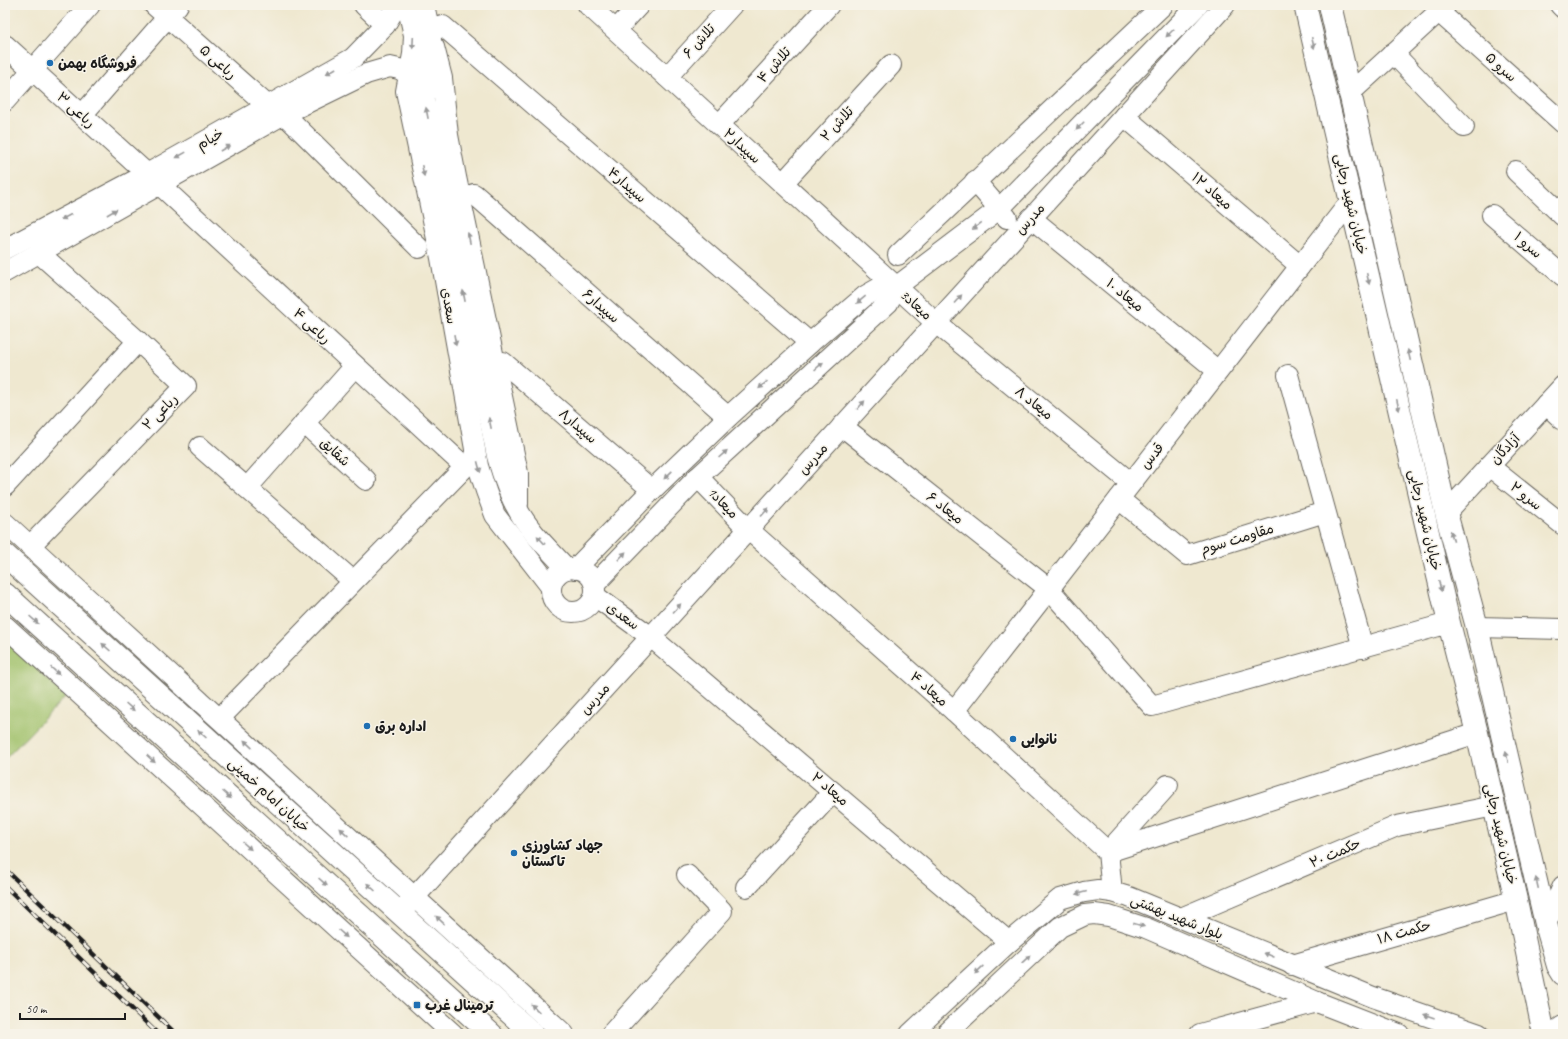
<svg xmlns="http://www.w3.org/2000/svg" width="1568" height="1039" font-family="Caveat,'Playpen Sans Arabic',sans-serif">
	<style>
		.green { fill: #a0c16a; stroke: #5e6e43 }
		.lines { fill: none; stroke-linecap: round; stroke-linejoin: round }
		.minor-casing { stroke: #66635b; stroke-width: 22 }
		.major-casing { stroke: #66635b; stroke-width: 24 }
		.minor { stroke: #fff; stroke-width: 20 }
		.major { stroke: #fff; stroke-width: 22 }
		.rail-casing { stroke: #1c1c1c; stroke-width: 4.5 }
		.rail { stroke: #f7f3e8; stroke-width: 3; stroke-dasharray: 9; stroke-linecap: butt }
		.oneway { fill: #999 }
		.poi-dot { fill: #1f6fb2; stroke: #f7f3e8; stroke-width: 1.5 }
		.labels { text-anchor: middle; dominant-baseline: central; stroke-width: 3; stroke-linejoin: round; paint-order: stroke }
		.street-label { font-size: 14px; fill: #1c1c1c; stroke: #f7f3e8 }
		.poi-label { font-size: 14px; font-weight: bold; fill: #1c1c1c; stroke: #f7f3e8; text-anchor: start }
	</style>
	<rect width="100%" height="100%" fill="#f7f3e8"/>
	<filter id="ink" filterUnits="userSpaceOnUse"><feTurbulence type="fractalNoise" baseFrequency=".025" numOctaves="2"/><feDisplacementMap in="SourceGraphic" scale="8" xChannelSelector="R" yChannelSelector="G"/><feConvolveMatrix kernelMatrix="1 2 1 2 8 2 1 2 1" color-interpolation-filters="sRGB"/></filter>
	<filter id="wash" filterUnits="userSpaceOnUse"><feTurbulence type="fractalNoise" baseFrequency=".012" numOctaves="4" result="noise"/><feDisplacementMap in="SourceGraphic" scale="16" xChannelSelector="R" yChannelSelector="G"/><feGaussianBlur stdDeviation="0.9" result="paint"/><feColorMatrix in="noise" values="0 0 0 0 0 0 0 0 0 0 0 0 0 0 0 0 0 1.4 0 .05"/><feComposite in="paint" operator="in"/></filter>
	<g filter="url(#wash)">
		<rect width="100%" height="100%" fill="#efe8d0"/>
		<!-- green -->
		<polygon class="green" points="5,639 66,696 5,759"/>
	</g>
	<g filter="url(#ink)">
		<g class="lines">
			<defs>
				<g id="minor">
					<polyline points="154,5 268,106"/>
					<polyline points="364,5 385,25"/>
					<polyline points="407,5 414,35 413,54 406,91 441,258 478,466 486,491 495,515 551,587"/>
					<path d="M424,5L431,37L430,57L424,82V99L497,456C502,474 508,493 518,510C530,532 550,550 567,569"/>
					<polyline points="588,5 936,323 1131,483"/>
					<polyline points="1560,5 1563,8"/>
					<polyline points="1439,12 1563,123"/>
					<polyline points="443,26 810,343"/>
					<polyline points="616,30 639,5"/>
					<polyline points="5,45 147,174"/>
					<polyline points="434,47 442,78 448,135 456,177 518,473 518,504"/>
					<polyline points="1393,53 1464,127"/>
					<polyline points="667,77 732,5"/>
					<polyline points="1349,94 1446,5"/>
					<polyline points="5,101 90,5"/>
					<polyline points="284,114 419,248"/>
					<polyline points="82,115 178,5"/>
					<polyline points="1124,116 1300,266"/>
					<polyline points="719,125 829,5"/>
					<polyline points="1516,171 1563,216"/>
					<polyline points="975,181 1007,218"/>
					<polyline points="783,183 891,65"/>
					<polyline points="160,185 465,467 220,718"/>
					<polyline points="474,194 728,417"/>
					<polyline points="1492,215 1563,276"/>
					<polyline points="1031,218 1218,371"/>
					<polyline points="5,249 147,174 353,58 385,25 397,5"/>
					<polyline points="898,255 1163,5"/>
					<polyline points="5,272 284,114 366,74 390,67 399,69 408,74"/>
					<polyline points="503,362 652,490"/>
					<polyline points="1288,375 1363,648"/>
					<polyline points="1546,404 1563,420"/>
					<polyline points="304,423 366,480"/>
					<polyline points="842,426 1049,589 1152,706 1449,623"/>
					<polyline points="200,447 353,581"/>
					<polyline points="1489,466 1563,525"/>
					<polyline points="698,477 749,530 954,711 1108,852 1168,785"/>
					<polyline points="5,486 138,341"/>
					<polyline points="247,488 355,366"/>
					<polyline points="1119,499 1187,555 1325,512"/>
					<polyline points="1446,513 1563,386"/>
					<polyline points="5,523 564,1034"/>
					<polyline points="31,545 186,386 138,341 39,253"/>
					<circle cx="573" cy="590" r="22"/>
					<polyline points="575,569 652,490 728,417 810,343 865,296 879,288 896,287"/>
					<polyline points="595,584 698,477 888,303 896,287 999,209 1198,5"/>
					<polyline points="595,596 651,637 1009,942"/>
					<polyline points="5,626 453,1034"/>
					<polyline points="1477,627 1563,629"/>
					<polyline points="954,711 1350,202"/>
					<polyline points="746,887 833,792"/>
					<polyline points="1112,892 1108,852 1477,733"/>
					<polyline points="400,913 1225,5"/>
					<polyline points="1181,918 1397,826 1494,806"/>
					<polyline points="1546,924 1563,886"/>
					<polyline points="1292,965 1516,900"/>
					<polyline points="611,1034 722,911 687,875"/>
					<polyline points="910,1034 1009,942 1060,899 1084,892 1098,890 1112,892 1129,897 1373,997 1479,1034"/>
					<polyline points="946,1034 1060,927 1085,915 1094,914 1109,916 1146,928 1317,1002 1399,1034"/>
					<polyline points="1200,1034 1317,1002"/>
				</g>
				<g id="major">
					<polyline points="1305,5 1449,623 1477,733 1516,900 1544,1034"/>
					<polyline points="1330,5 1446,513 1477,627 1546,924 1558,966 1563,974"/>
					<polyline points="5,555 533,1034"/>
					<polyline points="5,594 491,1034"/>
					<polyline points="1553,1034 1563,1027"/>
				</g>
			</defs>
			<!-- minor casing -->
			<use href="#minor" class="minor-casing"/>
			<!-- major casing -->
			<use href="#major" class="major-casing"/>
			<!-- minor -->
			<use href="#minor" class="minor"/>
			<!-- major -->
			<use href="#major" class="major"/>
			<defs>
				<g id="rail">
					<polyline points="5,869 176,1034"/>
					<polyline points="5,886 158,1034"/>
				</g>
			</defs>
			<!-- rail casing -->
			<use href="#rail" class="rail-casing"/>
			<!-- rail -->
			<use href="#rail" class="rail"/>
		</g>
		<!-- one-way arrows -->
		<defs><path id="oneway-solid" d="M-6-.8H1V-3.2L6.5 0L1 3.2V.8H-6Z"/></defs>
		<g class="oneway">
			<use href="#oneway-solid" transform="translate(1170 33) rotate(135)"/>
			<use href="#oneway-solid" transform="translate(413 43) rotate(93)"/>
			<use href="#oneway-solid" transform="translate(1313 43) rotate(77)"/>
			<use href="#oneway-solid" transform="translate(331 71) rotate(150)"/>
			<use href="#oneway-solid" transform="translate(427 113) rotate(-101)"/>
			<use href="#oneway-solid" transform="translate(1080 126) rotate(134)"/>
			<use href="#oneway-solid" transform="translate(225 148) rotate(-30)"/>
			<use href="#oneway-solid" transform="translate(181 155) rotate(151)"/>
			<use href="#oneway-solid" transform="translate(423 171) rotate(78)"/>
			<use href="#oneway-solid" transform="translate(112 212) rotate(-30)"/>
			<use href="#oneway-solid" transform="translate(66 217) rotate(152)"/>
			<use href="#oneway-solid" transform="translate(977 226) rotate(143)"/>
			<use href="#oneway-solid" transform="translate(469 238) rotate(-102)"/>
			<use href="#oneway-solid" transform="translate(1368 279) rotate(77)"/>
			<use href="#oneway-solid" transform="translate(464 296) rotate(-101)"/>
			<use href="#oneway-solid" transform="translate(958 299) rotate(-48)"/>
			<use href="#oneway-solid" transform="translate(861 300) rotate(141)"/>
			<use href="#oneway-solid" transform="translate(455 340) rotate(80)"/>
			<use href="#oneway-solid" transform="translate(1409 355) rotate(-103)"/>
			<use href="#oneway-solid" transform="translate(819 366) rotate(-42)"/>
			<use href="#oneway-solid" transform="translate(763 385) rotate(138)"/>
			<use href="#oneway-solid" transform="translate(861 405) rotate(-48)"/>
			<use href="#oneway-solid" transform="translate(1398 405) rotate(77)"/>
			<use href="#oneway-solid" transform="translate(490 423) rotate(-102)"/>
			<use href="#oneway-solid" transform="translate(723 454) rotate(-42)"/>
			<use href="#oneway-solid" transform="translate(479 467) rotate(75)"/>
			<use href="#oneway-solid" transform="translate(668 475) rotate(136)"/>
			<use href="#oneway-solid" transform="translate(765 512) rotate(-48)"/>
			<use href="#oneway-solid" transform="translate(1452 536) rotate(-105)"/>
			<use href="#oneway-solid" transform="translate(541 540) rotate(-133)"/>
			<use href="#oneway-solid" transform="translate(622 556) rotate(-46)"/>
			<use href="#oneway-solid" transform="translate(1440 586) rotate(77)"/>
			<use href="#oneway-solid" transform="translate(677 608) rotate(-48)"/>
			<use href="#oneway-solid" transform="translate(34 620) rotate(42)"/>
			<use href="#oneway-solid" transform="translate(106 647) rotate(-138)"/>
			<use href="#oneway-solid" transform="translate(55 671) rotate(42)"/>
			<use href="#oneway-solid" transform="translate(130 707) rotate(42)"/>
			<use href="#oneway-solid" transform="translate(202 734) rotate(-138)"/>
			<use href="#oneway-solid" transform="translate(248 744) rotate(-137)"/>
			<use href="#oneway-solid" transform="translate(1507 757) rotate(-103)"/>
			<use href="#oneway-solid" transform="translate(151 759) rotate(42)"/>
			<use href="#oneway-solid" transform="translate(227 795) rotate(42)"/>
			<use href="#oneway-solid" transform="translate(344 832) rotate(-137)"/>
			<use href="#oneway-solid" transform="translate(247 846) rotate(42)"/>
			<use href="#oneway-solid" transform="translate(323 882) rotate(42)"/>
			<use href="#oneway-solid" transform="translate(1537 883) rotate(-103)"/>
			<use href="#oneway-solid" transform="translate(371 887) rotate(-138)"/>
			<use href="#oneway-solid" transform="translate(1081 893) rotate(166)"/>
			<use href="#oneway-solid" transform="translate(440 920) rotate(-137)"/>
			<use href="#oneway-solid" transform="translate(1139 925) rotate(17)"/>
			<use href="#oneway-solid" transform="translate(343 934) rotate(42)"/>
			<use href="#oneway-solid" transform="translate(1269 955) rotate(-157)"/>
			<use href="#oneway-solid" transform="translate(1026 959) rotate(-43)"/>
			<use href="#oneway-solid" transform="translate(979 970) rotate(137)"/>
			<use href="#oneway-solid" transform="translate(535 1008) rotate(-137)"/>
			<use href="#oneway-solid" transform="translate(1429 1016) rotate(-161)"/>
		</g>
	</g>
	<!-- markers -->
	<g class="poi-dot">
		<circle cx="50" cy="63" r="4"/>
		<circle cx="367" cy="726" r="4"/>
		<circle cx="1013" cy="739" r="4"/>
		<circle cx="514" cy="853" r="4"/>
		<rect x="413" y="1001" width="8" height="8" rx="2"/>
	</g>
	<g class="labels">
		<!-- street labels -->
		<g class="street-label">
			<text transform="translate(699 41) rotate(-48)">تلاش ۶</text>
			<text transform="translate(218 62) rotate(42)">رباعی ۵</text>
			<text transform="translate(774 65) rotate(-48)">تلاش ۴</text>
			<text transform="translate(1501 67) rotate(42)">سرو ۵</text>
			<text transform="translate(76 110) rotate(42)">رباعی ۳</text>
			<text transform="translate(837 124) rotate(-48)">تلاش ۲</text>
			<text transform="translate(210 139) rotate(-29)">خیام</text>
			<text transform="translate(742 146) rotate(42)">سپیدار۲</text>
			<text transform="translate(627 185) rotate(41)">سپیدار۴</text>
			<text transform="translate(1212 191) rotate(41)">میعاد ۱۲</text>
			<text transform="translate(1351 204) rotate(77)">خیابان شهید رجایی</text>
			<text transform="translate(1030 219) rotate(-48)">مدرس</text>
			<text transform="translate(1528 245) rotate(41)">سرو ۱</text>
			<text transform="translate(1125 295) rotate(39)">میعاد ۱۰</text>
			<text transform="translate(916 305) rotate(42)">میعاد3</text>
			<text transform="translate(449 306) rotate(80)">سعدی</text>
			<text transform="translate(601 306) rotate(41)">سپیدار۶</text>
			<text transform="translate(312 326) rotate(43)">رباعی ۴</text>
			<text transform="translate(1034 403) rotate(39)">میعاد ۸</text>
			<text transform="translate(160 412) rotate(-46)">رباعی ۲</text>
			<text transform="translate(578 426) rotate(41)">سپیدار۸</text>
			<text transform="translate(1505 449) rotate(-47)">آزادگان</text>
			<text transform="translate(335 452) rotate(42)">شقایق</text>
			<text transform="translate(1152 456) rotate(-52)">قدس</text>
			<text transform="translate(813 459) rotate(-48)">مدرس</text>
			<text transform="translate(1526 496) rotate(39)">سرو ۲</text>
			<text transform="translate(723 503) rotate(46)">میعاد1</text>
			<text transform="translate(945 508) rotate(38)">میعاد ۶</text>
			<text transform="translate(1425 520) rotate(77)">خیابان شهید رجایی</text>
			<text transform="translate(1237 539) rotate(-17)">مقاومت سوم</text>
			<text transform="translate(623 616) rotate(36)">سعدی</text>
			<text transform="translate(929 689) rotate(41)">میعاد ۴</text>
			<text transform="translate(595 699) rotate(-48)">مدرس</text>
			<text transform="translate(830 789) rotate(40)">میعاد ۲</text>
			<text transform="translate(269 795) rotate(42)">خیابان امام خمینی</text>
			<text transform="translate(1501 834) rotate(77)">خیابان شهید رجایی</text>
			<text transform="translate(1335 853) rotate(-23)">حکمت ۲۰</text>
			<text transform="translate(1177 917) rotate(22)">بلوار شهید بهشتی</text>
			<text transform="translate(1404 932) rotate(-16)">حکمت ۱۸</text>
		</g>
		<!-- poi labels -->
		<g class="poi-label">
			<text x="58" y="63">فروشگاه بهمن</text>
			<text x="375" y="726">اداره برق</text>
			<text x="1021" y="739">نانوایی</text>
			<text x="522" y="845">جهاد کشاورزی<tspan x="522" dy="16">تاکستان</tspan></text>
			<text x="425" y="1005">ترمینال غرب</text>
		</g>
	</g>
	<!-- margin -->
	<rect width="1568" height="1039" fill="none" stroke="#f7f3e8" stroke-width="20"/>
	<!-- scale -->
	<path d="M20 1013v6h105v-6" fill="none" stroke="#1c1c1c" stroke-width="2"/>
	<text x="26" y="1013" font-size="12" fill="#1c1c1c" stroke="#f7f3e8" stroke-width="3" paint-order="stroke">50 m</text>
</svg>
